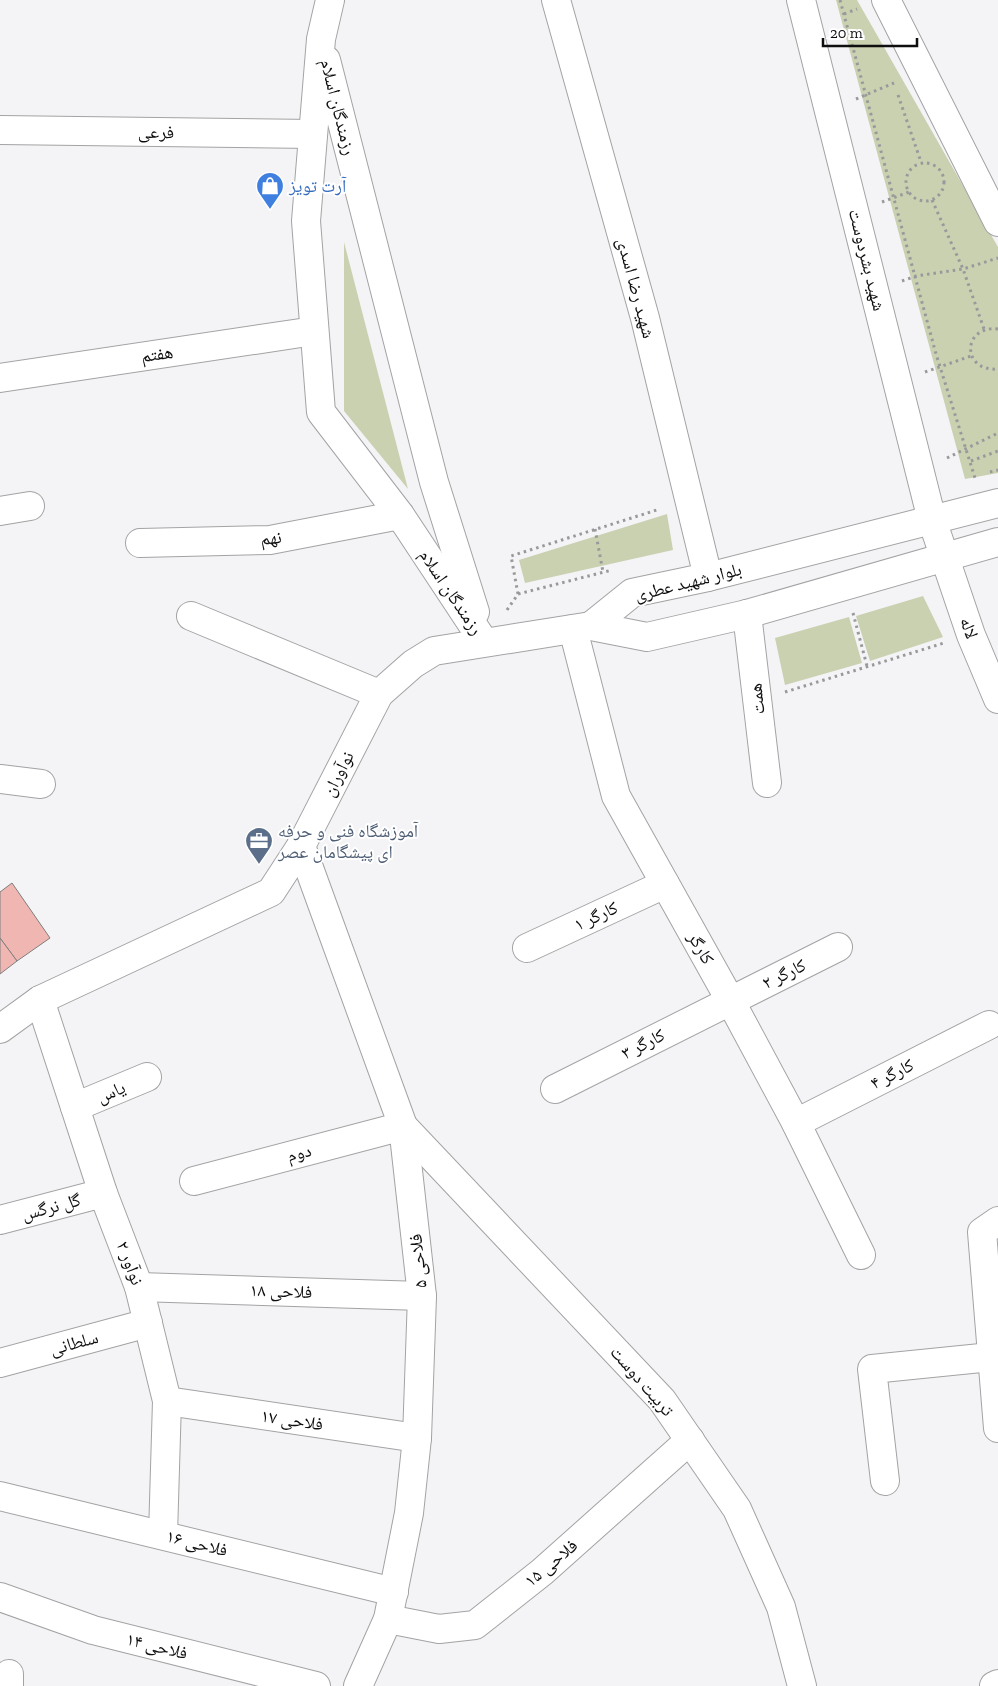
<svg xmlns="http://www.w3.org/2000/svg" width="998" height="1686" font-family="'Zilla Slab','Noto Naskh Arabic',serif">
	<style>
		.green { fill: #c9d1b1 }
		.building { fill: #f0b6b2; stroke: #807e7e }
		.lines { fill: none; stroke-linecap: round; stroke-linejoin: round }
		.street-casing { stroke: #a3a3a5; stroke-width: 30 }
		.secondary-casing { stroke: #a3a3a5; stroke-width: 30 }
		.path { stroke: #99999b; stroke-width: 3; stroke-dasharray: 2.5 4; stroke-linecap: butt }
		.street { stroke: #fff; stroke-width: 28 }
		.secondary { stroke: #fff; stroke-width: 28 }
		.labels { text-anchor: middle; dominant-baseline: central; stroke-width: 4; stroke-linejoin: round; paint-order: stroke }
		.street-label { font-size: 18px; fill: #0e0e0f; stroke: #fff }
		.shop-label { font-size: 18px; fill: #366cbe; stroke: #fff; text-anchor: start }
		.service-label { font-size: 18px; fill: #4e5e75; stroke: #fff; text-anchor: start }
	</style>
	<rect width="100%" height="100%" fill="#f4f4f6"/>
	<!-- green -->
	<g class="green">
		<polygon points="836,0 857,0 998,247 998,473 965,479"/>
		<polygon points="344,242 408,489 344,411"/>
		<polygon points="667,514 673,550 525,583 519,560"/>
		<polygon points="923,596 943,637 870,661 856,616"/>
		<polygon points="849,617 862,663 785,685 775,638"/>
	</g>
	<!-- building -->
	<g class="building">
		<polygon points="12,883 50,938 17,961 0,938 0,892"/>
		<polygon points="0,938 17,961 0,974"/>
	</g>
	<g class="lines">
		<defs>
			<g id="street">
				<polyline points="556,0 645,318 708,577"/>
				<polyline points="801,0 932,520 971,635 998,699"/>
				<polyline points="886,0 998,222"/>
				<polyline points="0,130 313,134"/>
				<polyline points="0,378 314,331"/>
				<polyline points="0,511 30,506"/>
				<polyline points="140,543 270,540 400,515"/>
				<polyline points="747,614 767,783"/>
				<polyline points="191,616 379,694"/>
				<polyline points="573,629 616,796 730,1000 796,1123 861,1255"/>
				<polyline points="0,779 41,784"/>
				<polyline points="301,846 403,1126 422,1296 417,1438 409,1513 388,1619 358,1686"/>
				<polyline points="527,948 665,884"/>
				<polyline points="40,1000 103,1193 139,1287 167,1401 163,1535"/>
				<polyline points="555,1089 838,947"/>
				<polyline points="75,1107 147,1077"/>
				<polyline points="796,1123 989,1025"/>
				<polyline points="194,1181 403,1126 662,1400 737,1509 781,1607 802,1686"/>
				<polyline points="0,1220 103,1193"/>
				<polyline points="998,1221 982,1232 998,1428"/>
				<polyline points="139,1287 422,1296"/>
				<polyline points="0,1363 148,1323"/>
				<polyline points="167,1401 417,1438"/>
				<polyline points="885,1481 872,1369 991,1357"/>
				<polyline points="0,1496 394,1592"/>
				<polyline points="0,1597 93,1630 316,1686"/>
				<polyline points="388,1619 439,1629 475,1625 542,1572 690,1440"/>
				<polyline points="9,1686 9,1674"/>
				<polyline points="994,1686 998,1684"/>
			</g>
			<g id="secondary">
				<polyline points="330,0 321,39 306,221 321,412 400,515 484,642"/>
				<polyline points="326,60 434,482 475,612"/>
				<polyline points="591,626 632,593 708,577 998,503"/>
				<polyline points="0,1029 40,1000 271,892 301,846 379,694 413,664 434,651 591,626 647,637 747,614 998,542"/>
			</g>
		</defs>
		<!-- street casing -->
		<use href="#street" class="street-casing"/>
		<!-- secondary casing -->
		<use href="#secondary" class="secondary-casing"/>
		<!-- path -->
		<g class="path">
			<polyline points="840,0 936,354 975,478"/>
			<polyline points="844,14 857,9"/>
			<polyline points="898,95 921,162"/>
			<polyline points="856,99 894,83"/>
			<circle cx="925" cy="182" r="19"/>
			<polyline points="932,200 963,269 984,329"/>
			<polyline points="882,202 909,192"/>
			<polyline points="902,281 916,276 963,269 998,258"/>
			<path d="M998,329C962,325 961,372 998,369"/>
			<polyline points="925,372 971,356"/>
			<polyline points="947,458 998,433"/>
			<polyline points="971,461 998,451"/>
			<polyline points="990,472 998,470"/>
			<polyline points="595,529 603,572"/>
			<polyline points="518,594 511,556 660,509"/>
			<polyline points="507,610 518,594 612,570"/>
			<polyline points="853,613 867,666"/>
			<polyline points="785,692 944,643"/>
		</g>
		<!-- street -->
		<use href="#street" class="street"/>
		<!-- secondary -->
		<use href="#secondary" class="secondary"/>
	</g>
	<!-- icons -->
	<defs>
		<symbol id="shop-pin" viewBox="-11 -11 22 30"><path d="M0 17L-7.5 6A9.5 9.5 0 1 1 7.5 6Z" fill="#3f7fe0" stroke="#fff"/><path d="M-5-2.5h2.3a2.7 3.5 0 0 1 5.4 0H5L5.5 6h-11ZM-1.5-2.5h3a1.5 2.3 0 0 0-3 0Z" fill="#fff"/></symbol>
		<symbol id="office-pin" viewBox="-11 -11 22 30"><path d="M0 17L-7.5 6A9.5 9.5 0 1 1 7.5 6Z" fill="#5c6f8a" stroke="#fff"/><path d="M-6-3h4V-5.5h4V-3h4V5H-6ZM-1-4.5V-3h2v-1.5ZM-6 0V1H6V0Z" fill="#fff"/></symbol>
	</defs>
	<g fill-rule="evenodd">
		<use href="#shop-pin" x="254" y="170" width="32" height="43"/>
		<use href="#office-pin" x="243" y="825" width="32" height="43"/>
	</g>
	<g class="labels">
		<!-- street labels -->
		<g class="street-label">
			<text transform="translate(338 107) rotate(76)">رزمندگان اسلام</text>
			<text transform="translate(156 132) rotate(1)">فرعی</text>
			<text transform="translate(867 260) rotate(76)">شهید بشردوست</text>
			<text transform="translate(636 288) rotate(75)">شهید رضا اسدی</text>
			<text transform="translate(157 354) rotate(-8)">هفتم</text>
			<text transform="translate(271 538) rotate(-6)">نهم</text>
			<text transform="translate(688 582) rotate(-14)">بلوار شهید عطری</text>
			<text transform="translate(451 592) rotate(56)">رزمندگان اسلام</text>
			<text transform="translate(969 628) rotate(70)">لاله</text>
			<text transform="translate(757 699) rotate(-97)">همت</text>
			<text transform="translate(338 774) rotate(-63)">نوآوران</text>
			<text transform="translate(596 916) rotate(-25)">کارگر ۱</text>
			<text transform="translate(701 948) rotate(60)">کارگر</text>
			<text transform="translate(784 974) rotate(-26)">کارگر ۲</text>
			<text transform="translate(643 1044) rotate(-27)">کارگر ۳</text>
			<text transform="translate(892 1074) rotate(-27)">کارگر ۴</text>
			<text transform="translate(111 1092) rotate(-23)">یاس</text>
			<text transform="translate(299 1153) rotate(-15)">دوم</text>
			<text transform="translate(51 1207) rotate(-15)">گل نرگس</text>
			<text transform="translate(418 1261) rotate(-96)">فلاحی ۵</text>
			<text transform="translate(130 1263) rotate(69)">نوآور ۲</text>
			<text transform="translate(281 1291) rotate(2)">فلاحی ۱۸</text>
			<text transform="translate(74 1343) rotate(-15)">سلطانی</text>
			<text transform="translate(642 1381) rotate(49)">تربیت دوست</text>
			<text transform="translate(292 1420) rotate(8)">فلاحی ۱۷</text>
			<text transform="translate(197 1543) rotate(14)">فلاحی ۱۶</text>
			<text transform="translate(551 1563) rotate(-40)">فلاحی ۱۵</text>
			<text transform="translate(157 1646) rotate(14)">فلاحی ۱۴</text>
		</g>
		<!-- shop labels -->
		<g class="shop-label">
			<text x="289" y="186">آرت تویز</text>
		</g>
		<!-- service labels -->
		<g class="service-label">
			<text x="278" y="831">آموزشگاه فنی و حرفه<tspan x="278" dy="21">ای پیشگامان عصر</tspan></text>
		</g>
	</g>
	<!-- scale -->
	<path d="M823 38v8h94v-8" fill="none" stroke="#0e0e0f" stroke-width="2.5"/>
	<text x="830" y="38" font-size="15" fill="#0e0e0f" stroke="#ffffff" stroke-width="4" paint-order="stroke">20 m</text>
</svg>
